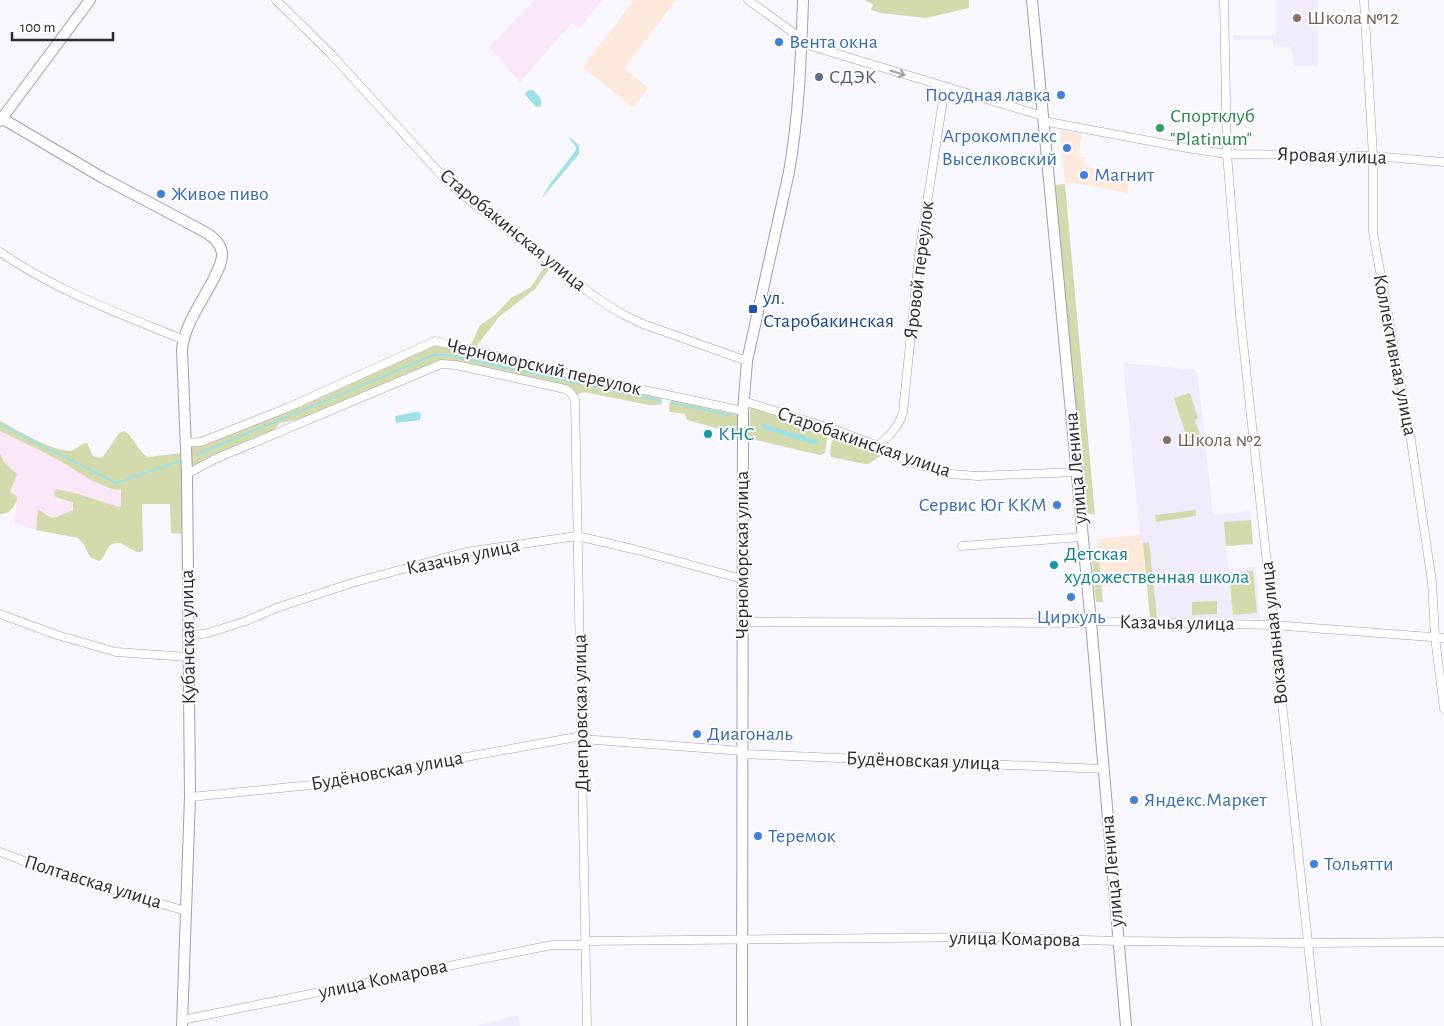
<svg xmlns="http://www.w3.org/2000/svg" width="1444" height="1026" font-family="'Alegreya Sans',sans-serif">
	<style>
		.commercial { fill: #ffe9db }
		.industrial { fill: #fae7f8 }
		.built { fill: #f1ecfc }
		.green { fill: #d3dbac }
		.water { fill: #9de1e6 }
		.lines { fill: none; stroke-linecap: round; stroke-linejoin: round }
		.stream { stroke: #9de1e6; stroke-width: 2 }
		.street-casing { stroke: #a49cb9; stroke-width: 9 }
		.secondary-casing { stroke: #a49cb9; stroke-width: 12 }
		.street { stroke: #fff; stroke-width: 8 }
		.secondary { stroke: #fff; stroke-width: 10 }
		.oneway { stroke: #a09fa4 }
		.education-dot { fill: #8d6e63; stroke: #fff; stroke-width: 2 }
		.shop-dot { fill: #3f7fe0; stroke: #fff; stroke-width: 2 }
		.service-dot { fill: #5c6f8a; stroke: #fff; stroke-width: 2 }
		.leisure-dot { fill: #2e9e5b; stroke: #fff; stroke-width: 2 }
		.transit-dot { fill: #1a4fb4; stroke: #fff; stroke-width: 2 }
		.culture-dot { fill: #0f9aa8; stroke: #fff; stroke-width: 2 }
		.labels { text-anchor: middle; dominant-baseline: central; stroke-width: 4; stroke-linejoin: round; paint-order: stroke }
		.education-label { font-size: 20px; fill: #785e54; stroke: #fff; text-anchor: start }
		.shop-label { font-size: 20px; fill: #366cbe; stroke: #fff; text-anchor: start }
		.service-label { font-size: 20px; fill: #4e5e75; stroke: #fff; text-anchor: start }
		.leisure-label { font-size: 20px; fill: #27864d; stroke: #fff; text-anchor: start }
		.street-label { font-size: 20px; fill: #2c2934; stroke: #fff }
		.transit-label { font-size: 20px; fill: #164399; stroke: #fff; text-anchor: start }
		.culture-label { font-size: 20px; fill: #0d838f; stroke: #fff; text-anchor: start }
	</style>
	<rect width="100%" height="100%" fill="#f8f7fd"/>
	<!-- commercial -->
	<g class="commercial">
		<polygon points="634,0 676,0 624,68 648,88 633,108 583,67"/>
		<polygon points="1060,130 1082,134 1078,156 1085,157 1083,166 1098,169 1097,172 1118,176 1117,180 1129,183 1127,193 1076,183 1065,184"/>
		<polygon points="1140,535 1140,543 1143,543 1147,583 1101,587 1097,539"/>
	</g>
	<!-- industrial -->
	<g class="industrial">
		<polygon points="535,0 602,0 579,29 572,23 520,82 489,47"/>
		<polygon points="0,431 64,463 99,483 110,488 121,490 121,507 114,506 78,494 56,489 56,497 73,504 73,510 54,518 47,516 42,511 36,524 36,530 14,523 17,500 17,496 10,492 10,489 17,474 5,463 0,454"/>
	</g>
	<!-- built -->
	<g class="built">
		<polygon points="1276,0 1318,0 1318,66 1294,66 1291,47 1273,46 1273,40 1234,40 1234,35 1276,35"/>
		<polygon points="1123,363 1197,370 1213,515 1250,511 1253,544 1226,546 1228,569 1256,567 1260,619 1150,617 1143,543 1141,543"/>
		<polygon points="519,1015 520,1026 475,1026"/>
	</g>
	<!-- green -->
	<g class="green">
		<polygon points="866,0 969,0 969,8 926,18 881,13 871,10 873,4 866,1"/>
		<polygon points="1065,184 1095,515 1085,513 1055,185"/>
		<polygon points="545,266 549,269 535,289 499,317 475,348 470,347 480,325 495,315 511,298 531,287"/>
		<polygon points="436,345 661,396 662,403 660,405 649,405 584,392 576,395 446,361 305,418 280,423 272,432 192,468 189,447 199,446 288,411 425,348"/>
		<polygon points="1190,393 1198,418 1195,420 1202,441 1189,445 1174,398"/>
		<polygon points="672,400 738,413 738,430 734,433 687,420 685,414 670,412 669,410 669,404"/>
		<polygon points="751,408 754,408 828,431 825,453 820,455 751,439 749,437 750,411"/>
		<path d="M0,421C18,430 51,451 70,451C77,450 80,443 87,443L93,456L99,458L103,457L119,433L124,431C135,437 137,451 148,457L183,453L185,534L171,533L170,504H142L143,550L141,552C131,554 122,537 111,545C105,549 106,557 99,561L90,557L84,545L78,538L36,530L38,509L48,516L54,518L73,510V503L56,497L54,495L56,489L78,494L119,507L121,506V490C100,489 80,472 62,462C42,451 21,441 0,431Z"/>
		<path d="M836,434L875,448L881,453V456L868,464H865L831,457C829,451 831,439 836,434Z"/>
		<path d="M0,454L5,463L17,474L10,492L17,496V500C14,507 9,515 0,514Z"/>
		<polygon points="1196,510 1196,516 1156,522 1155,515"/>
		<polygon points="1251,520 1253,544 1226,546 1224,522"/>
		<polygon points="1149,542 1157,618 1150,617 1143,543"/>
		<polygon points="1099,560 1103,602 1096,602 1092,561"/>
		<polygon points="1253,571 1257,613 1233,615 1229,573"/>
		<polygon points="1217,601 1217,614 1192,615 1192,602"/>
	</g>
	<!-- water -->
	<g class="water">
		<path d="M529,90H533C538,95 543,99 541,106L536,107L526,96L525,93Z"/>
		<polygon points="568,137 571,138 579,146 579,154 541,199 550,184 576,150 576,147"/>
		<polygon points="416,412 421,413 420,420 396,423 395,416"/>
		<polygon points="763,424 817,440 819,443 812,444 764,429 761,425"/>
	</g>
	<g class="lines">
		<!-- stream -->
		<g class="stream">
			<polyline points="672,403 730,415"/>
			<polyline points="0,424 116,483 180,461"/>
			<polyline points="198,454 434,355 448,355 661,401"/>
		</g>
		<defs>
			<g id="street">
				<polyline points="276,0 331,54 445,179 474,204 601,301 624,315 643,324 747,361"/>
				<polyline points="748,0 802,39"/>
				<polyline points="1224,0 1227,154 1240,314 1317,1026"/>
				<polyline points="1364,0 1373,156 1373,233 1410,434 1432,582 1435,637 1444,709"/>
				<polyline points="801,43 1043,116"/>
				<polyline points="1043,121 1187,148 1227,154 1373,156 1444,162"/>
				<path d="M0,252C56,291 121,314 184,340"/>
				<polyline points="743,401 833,429 878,446 890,453 913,463 951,474 978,476 1076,472"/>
				<polyline points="185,443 201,442 287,408 435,341 592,379 743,411"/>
				<path d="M878,446C889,436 899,427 903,412L919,255L945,87"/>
				<polyline points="187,474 215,459 441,364 456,365 565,389 570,392 575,399 587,1026"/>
				<polyline points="962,546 1082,537"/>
				<polyline points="0,614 57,635 116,652 188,657"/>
				<polyline points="1090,621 1273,625 1444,638"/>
				<polyline points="742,622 1090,623"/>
				<polyline points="188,636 208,633 246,621 276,608 355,582 466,552 577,536 637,550 742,579"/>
				<polyline points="582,739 743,751"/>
				<polyline points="743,754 1104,769"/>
				<polyline points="190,797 311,785 582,736"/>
				<polyline points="0,852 58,874 186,911"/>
				<polyline points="585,941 986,937 1117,941 1308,943 1444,942"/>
				<polyline points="182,1020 552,945 585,945"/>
			</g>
			<g id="secondary">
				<polyline points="1032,0 1092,634 1126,1026"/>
				<path d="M3,119L103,178L205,232C213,237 221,243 222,253C223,262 216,274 212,282C201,303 184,326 182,350L187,474L190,797L182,1026"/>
				<polyline points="0,121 90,0"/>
				<path d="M742,1026L743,411L747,361L789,172C799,115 801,58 803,0"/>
			</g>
		</defs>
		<!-- street casing -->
		<use href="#street" class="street-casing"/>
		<!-- secondary casing -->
		<use href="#secondary" class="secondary-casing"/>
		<!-- street -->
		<use href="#street" class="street"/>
		<!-- secondary -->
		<use href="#secondary" class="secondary"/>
	</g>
	<!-- one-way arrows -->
	<defs><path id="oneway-shaft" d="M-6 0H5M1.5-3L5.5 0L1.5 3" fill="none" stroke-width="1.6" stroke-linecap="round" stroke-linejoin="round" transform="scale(1.25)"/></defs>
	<use class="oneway" href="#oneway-shaft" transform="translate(898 73) rotate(17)"/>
	<!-- markers -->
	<g class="education-dot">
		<circle cx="1297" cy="18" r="5"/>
		<circle cx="1167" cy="440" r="5"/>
	</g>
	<g class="shop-dot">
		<circle cx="779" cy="42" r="5"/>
		<circle cx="1061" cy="95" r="5"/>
		<circle cx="1067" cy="148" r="5"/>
		<circle cx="1084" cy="175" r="5"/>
		<circle cx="161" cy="194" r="5"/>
		<circle cx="1057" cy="505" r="5"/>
		<circle cx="1071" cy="597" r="5"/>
		<circle cx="697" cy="734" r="5"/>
		<circle cx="1134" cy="800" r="5"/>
		<circle cx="758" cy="836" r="5"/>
		<circle cx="1314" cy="864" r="5"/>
	</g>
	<circle class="service-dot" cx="819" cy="77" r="5"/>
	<circle class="leisure-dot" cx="1160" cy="128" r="5"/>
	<rect class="transit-dot" x="748" y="304" width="10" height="10" rx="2.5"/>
	<g class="culture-dot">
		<circle cx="708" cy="434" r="5"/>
		<circle cx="1054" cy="565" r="5"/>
	</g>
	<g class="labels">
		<!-- education labels -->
		<g class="education-label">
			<text x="1307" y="18">Школа №12</text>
			<text x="1177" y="440">Школа №2</text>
		</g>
		<!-- shop labels -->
		<g class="shop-label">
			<text x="789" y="42">Вента окна</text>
			<text x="1051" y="95" text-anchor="end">Посудная лавка</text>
			<text x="1057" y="136" text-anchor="end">Агрокомплекс<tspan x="1057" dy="23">Выселковский</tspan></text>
			<text x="1094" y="175">Магнит</text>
			<text x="171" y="194">Живое пиво</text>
			<text x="1047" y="505" text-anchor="end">Сервис Юг ККМ</text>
			<text x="1071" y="617" text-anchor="middle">Циркуль</text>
			<text x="707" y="734">Диагональ</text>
			<text x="1144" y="800">Яндекс.Маркет</text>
			<text x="768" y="836">Теремок</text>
			<text x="1324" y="864">Тольятти</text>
		</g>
		<!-- service labels -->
		<g class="service-label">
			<text x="829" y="77">СДЭК</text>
		</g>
		<!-- leisure labels -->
		<g class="leisure-label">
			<text x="1170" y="116">Спортклуб<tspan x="1170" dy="23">"Platinum"</tspan></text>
		</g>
		<!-- street labels -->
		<g class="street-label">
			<text transform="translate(1332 156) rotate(2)">Яровая улица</text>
			<text transform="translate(513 230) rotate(39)">Старобакинская улица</text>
			<text transform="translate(919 270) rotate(-83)">Яровой переулок</text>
			<text transform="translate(1395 355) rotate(79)">Коллективная улица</text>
			<text transform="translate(544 367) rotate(13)">Черноморский переулок</text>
			<text transform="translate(864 442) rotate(19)">Старобакинская улица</text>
			<text transform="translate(1076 468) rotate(-95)">улица Ленина</text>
			<text transform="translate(742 555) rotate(-90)">Черноморская улица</text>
			<text transform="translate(463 557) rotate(-12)">Казачья улица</text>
			<text transform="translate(1177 623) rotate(1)">Казачья улица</text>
			<text transform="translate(1274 633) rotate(-96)">Вокзальная улица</text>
			<text transform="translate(188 637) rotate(-91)">Кубанская улица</text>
			<text transform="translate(581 713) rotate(-91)">Днепровская улица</text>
			<text transform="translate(923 761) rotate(2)">Будёновская улица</text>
			<text transform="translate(387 771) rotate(-10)">Будёновская улица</text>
			<text transform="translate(1112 871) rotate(-95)">улица Ленина</text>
			<text transform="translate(93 882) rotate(17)">Полтавская улица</text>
			<text transform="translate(1015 939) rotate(1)">улица Комарова</text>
			<text transform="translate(383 979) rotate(-12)">улица Комарова</text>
		</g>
		<!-- transit labels -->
		<g class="transit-label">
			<text x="763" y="298">ул.<tspan x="763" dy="23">Старобакинская</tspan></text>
		</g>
		<!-- culture labels -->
		<g class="culture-label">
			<text x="718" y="434">КНС</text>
			<text x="1064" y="554">Детская<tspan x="1064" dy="23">художественная школа</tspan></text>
		</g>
	</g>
	<!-- scale -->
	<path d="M12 32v8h101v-8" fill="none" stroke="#2c2934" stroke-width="2.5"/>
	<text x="20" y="32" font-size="15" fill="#2c2934" stroke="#ffffff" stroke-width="4" paint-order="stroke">100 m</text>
</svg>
